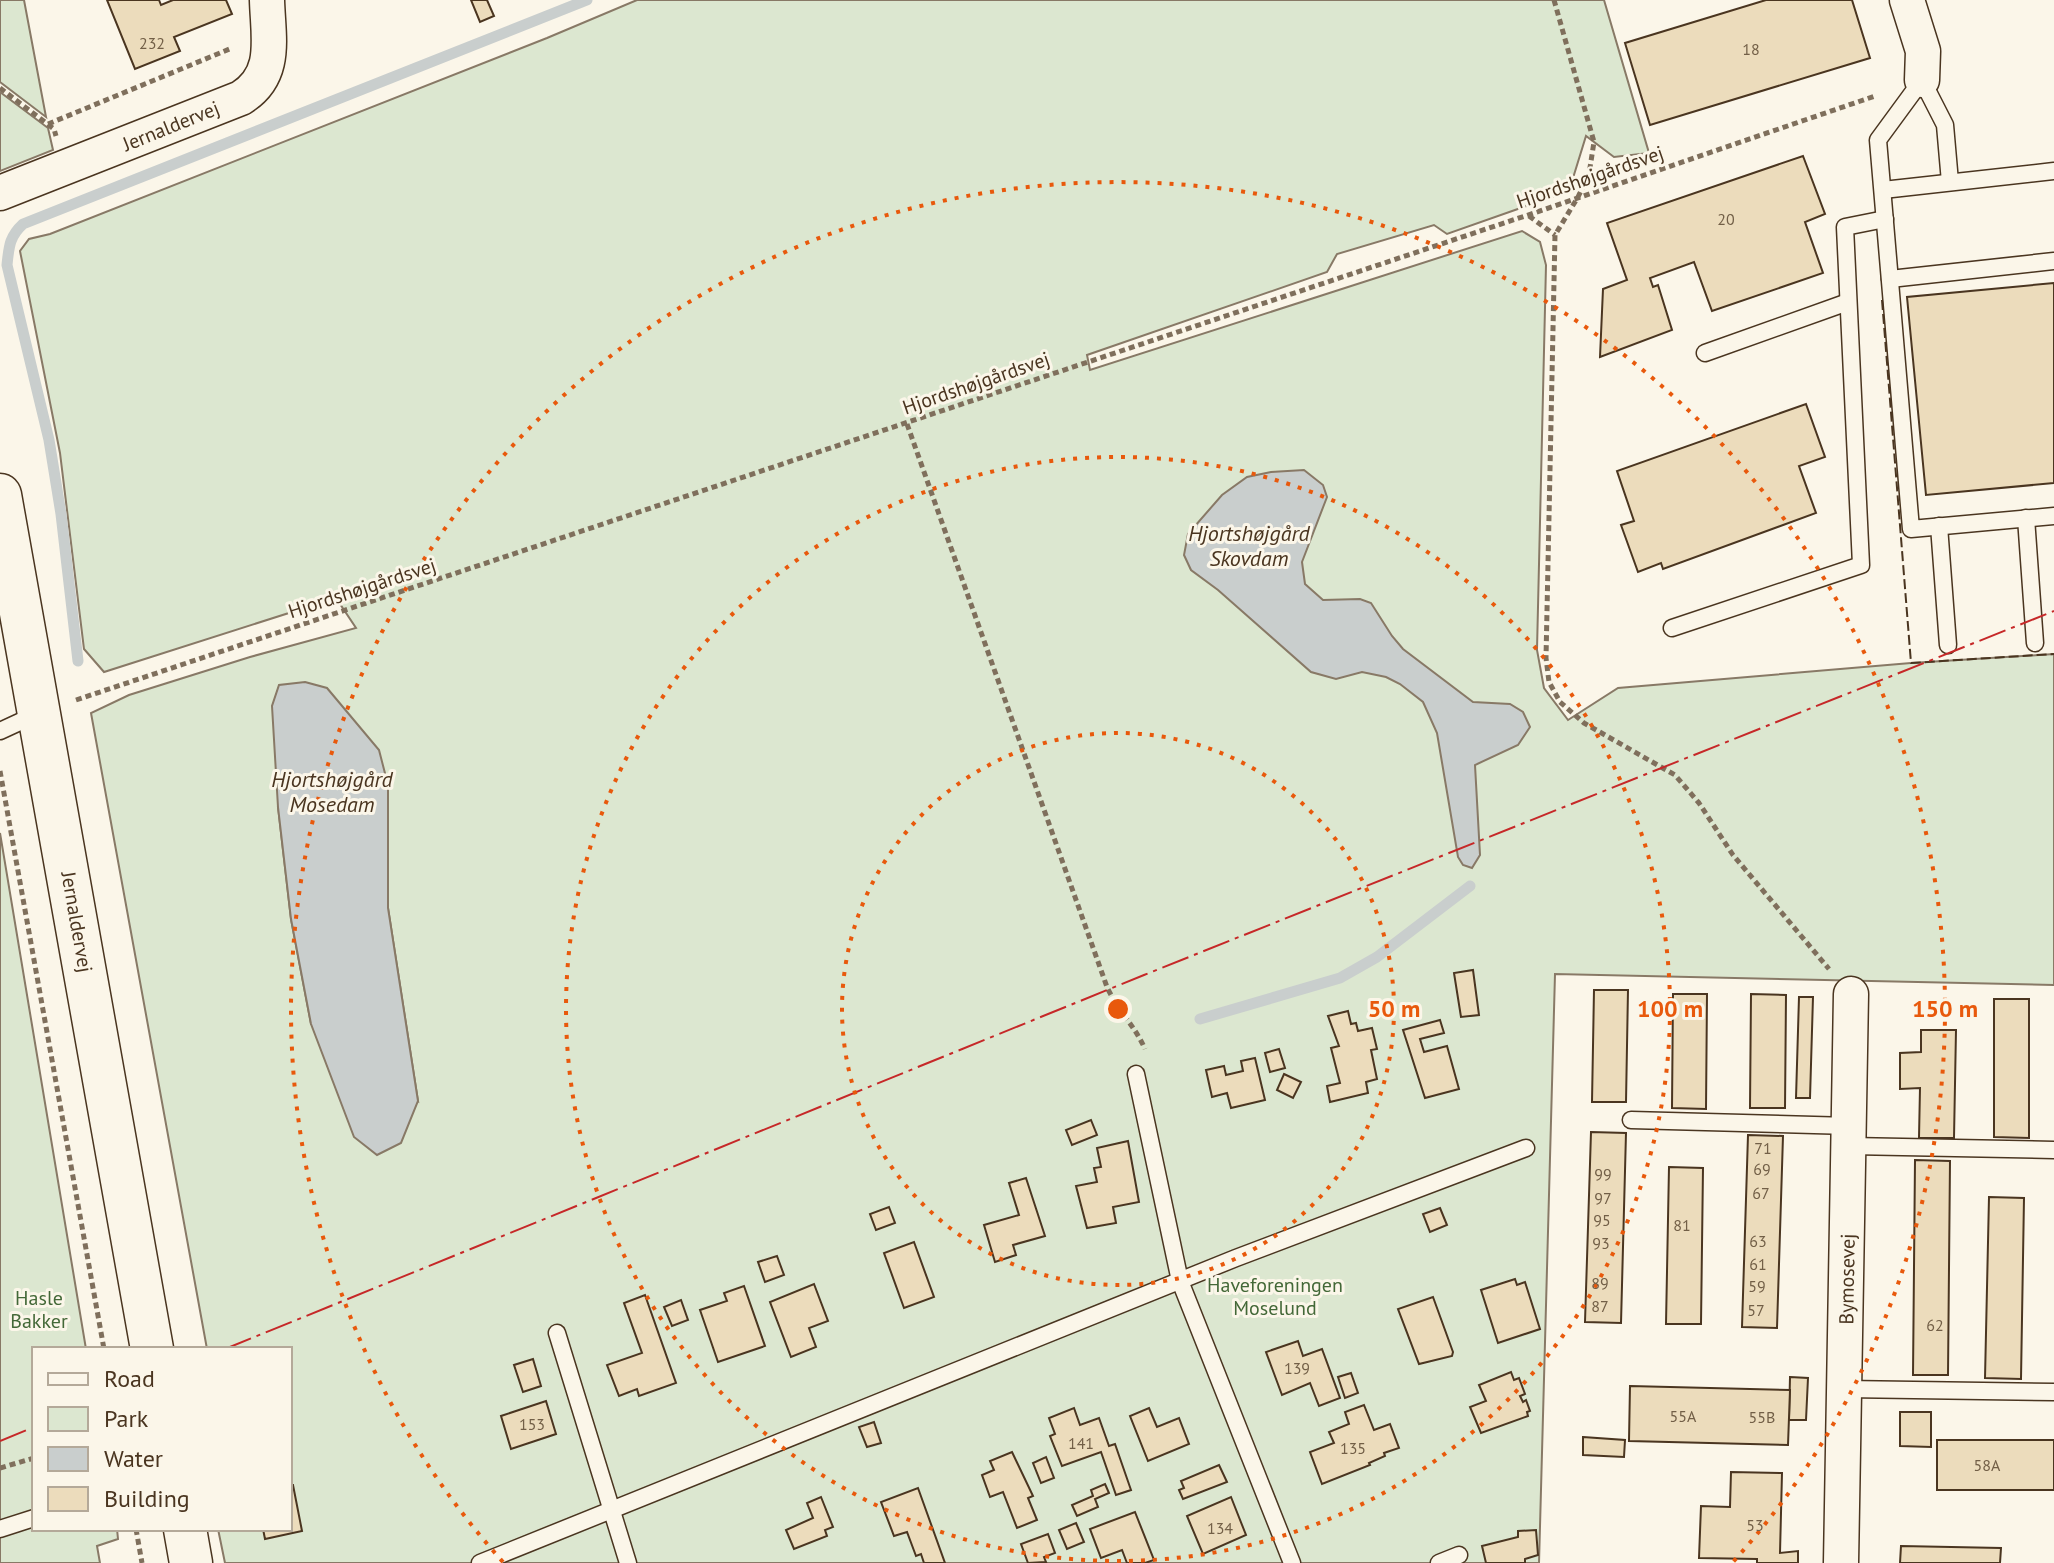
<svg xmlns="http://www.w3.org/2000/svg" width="2054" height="1563" font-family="'PT Sans',sans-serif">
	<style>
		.green { fill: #dce7d0; stroke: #887966; stroke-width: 2; fill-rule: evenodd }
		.water { fill: #c9cecd; stroke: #887966; stroke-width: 2 }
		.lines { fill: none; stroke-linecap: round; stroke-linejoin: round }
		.stream { stroke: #c9cecd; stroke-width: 11 }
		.building { fill: #ecdcbc; stroke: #4a3520; stroke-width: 2 }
		.service-casing { stroke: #4a3520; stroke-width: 19 }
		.minor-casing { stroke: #4a3520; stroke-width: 37 }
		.tertiary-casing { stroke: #4a3520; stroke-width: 45 }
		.path { stroke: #7f6f5c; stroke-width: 5; stroke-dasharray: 6 4; stroke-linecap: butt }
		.service { stroke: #fbf6e9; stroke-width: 16 }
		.minor { stroke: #fbf6e9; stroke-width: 34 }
		.tertiary { stroke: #fbf6e9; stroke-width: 42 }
		.fence { stroke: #4a3520; stroke-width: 2; stroke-dasharray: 10 4; stroke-linecap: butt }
		.power { stroke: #c62828; stroke-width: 2; stroke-dasharray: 28 6 4 6; stroke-linecap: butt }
		.ring { fill: none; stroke: #e8590c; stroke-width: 4; stroke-dasharray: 4 8 }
		.labels { text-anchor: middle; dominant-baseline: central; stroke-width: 6; stroke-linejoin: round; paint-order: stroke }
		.number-label { font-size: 16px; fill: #725f47 }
		.street-label { font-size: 20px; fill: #4a3520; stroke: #fbf6e9 }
		.park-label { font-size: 20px; fill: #436837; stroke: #fbf6e9 }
		.water-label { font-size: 22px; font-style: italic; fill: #4a3520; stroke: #fbf6e9 }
		.centre { fill: #e8590c; stroke: #fbf6e9; stroke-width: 4 }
		.ring-label { font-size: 24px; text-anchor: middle; font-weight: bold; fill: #e8590c; stroke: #fbf6e9; stroke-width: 6; stroke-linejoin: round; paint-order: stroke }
	</style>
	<rect width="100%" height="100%" fill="#fbf6e9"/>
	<!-- green -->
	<g class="green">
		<polygon points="0,0 24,0 46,117 0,82"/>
		<path d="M637,0H1604L1649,153L1614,157L1586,136L1569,191L1447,234L1434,225L1337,254L1327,272L1087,355L1090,370L1522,231L1540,242L1546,265L1537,650L1544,688L1568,720L1618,688L1911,663L2054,654V985L1555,974L1539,1563H225L218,1529H290V1349H207L91,713L129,695L250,657L356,628L336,598L104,672L84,649L60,453L20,251L29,239L50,234L547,38ZM388,785V908L418,1101L311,1024L291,919L278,807Z"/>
		<polygon points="0,92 48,128 53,150 0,171"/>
		<polygon points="0,833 86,1349 34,1349 34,1529 117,1529 118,1539 97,1546 100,1563 0,1563"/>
	</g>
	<!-- water -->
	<g class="water">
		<polygon points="1304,470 1323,485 1327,497 1302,562 1305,584 1323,600 1360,599 1371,603 1392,636 1403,649 1473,702 1510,704 1523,712 1530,727 1518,745 1475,765 1480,855 1472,868 1463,865 1458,857 1437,733 1423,702 1400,684 1386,677 1362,672 1336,679 1311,672 1218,590 1191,570 1184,555 1188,534 1222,495 1247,477 1271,472"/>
		<polygon points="305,682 327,688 379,750 388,785 388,908 418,1101 401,1143 377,1155 354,1137 311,1024 291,919 278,807 272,706 279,685"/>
	</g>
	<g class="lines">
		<!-- stream -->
		<g class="stream">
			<path d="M78,661L61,514L49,440L7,265C9,247 9,237 23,224L587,0"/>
			<polyline points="1200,1019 1340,978 1377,957 1470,886"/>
		</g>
	</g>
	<!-- building -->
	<g class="building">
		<polygon points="107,0 159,0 161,5 173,0 226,0 232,14 174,37 180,51 135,69"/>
		<polygon points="471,0 487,0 494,16 480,22"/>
		<polygon points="1766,0 1852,0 1870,58 1650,125 1625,43"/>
		<polygon points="1803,156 1825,214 1805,222 1823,273 1712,311 1694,262 1650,278 1653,287 1658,285 1672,330 1600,357 1603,289 1627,280 1607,223"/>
		<polygon points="2054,283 2054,483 1926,495 1907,297"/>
		<polygon points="1806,404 1825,457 1799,466 1816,513 1663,569 1661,563 1638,572 1621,525 1634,521 1617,471"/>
		<polygon points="1473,970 1479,1015 1461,1017 1454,973"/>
		<polygon points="1594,990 1628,990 1626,1102 1592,1102"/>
		<polygon points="1673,994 1707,994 1706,1109 1672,1108"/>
		<polygon points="1751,994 1786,995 1785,1108 1750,1108"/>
		<polygon points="1799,997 1813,997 1810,1098 1796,1098"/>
		<polygon points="1994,999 2029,999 2029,1138 1994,1137"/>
		<polygon points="1348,1011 1351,1024 1356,1023 1358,1031 1372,1028 1377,1049 1371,1050 1377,1079 1366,1082 1368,1093 1330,1102 1327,1086 1340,1083 1331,1048 1339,1046 1328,1016"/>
		<polygon points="1440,1020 1444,1033 1420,1039 1424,1052 1447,1046 1459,1089 1425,1098 1403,1030"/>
		<polygon points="1921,1030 1956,1030 1954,1138 1919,1138 1920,1088 1900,1089 1900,1053 1921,1052"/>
		<polygon points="1279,1049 1285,1068 1270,1072 1265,1053"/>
		<polygon points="1255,1058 1265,1100 1231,1108 1227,1093 1212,1097 1206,1070 1224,1066 1226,1075 1243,1071 1241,1061"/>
		<polygon points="1284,1074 1301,1082 1293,1098 1277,1090"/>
		<polygon points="1091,1120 1097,1135 1072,1145 1066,1130"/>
		<polygon points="1591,1132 1626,1133 1621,1323 1585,1322"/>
		<polygon points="1748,1135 1783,1136 1777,1328 1742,1327"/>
		<polygon points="1128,1141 1139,1202 1113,1207 1116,1223 1087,1228 1076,1186 1097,1182 1094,1168 1101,1167 1097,1148"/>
		<polygon points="1915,1160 1950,1161 1948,1375 1913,1375"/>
		<polygon points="1669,1167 1703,1168 1701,1324 1666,1324"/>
		<polygon points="1026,1178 1045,1236 1013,1245 1016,1255 995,1262 984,1225 1019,1215 1009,1183"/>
		<polygon points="1989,1197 2024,1198 2021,1379 1985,1378"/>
		<polygon points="889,1207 895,1223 876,1230 870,1214"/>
		<polygon points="1440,1208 1447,1225 1430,1232 1423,1214"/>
		<polygon points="914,1242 934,1297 904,1308 884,1253"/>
		<polygon points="777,1256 784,1275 765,1282 758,1262"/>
		<polygon points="1515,1279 1517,1285 1525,1282 1540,1329 1498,1343 1481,1290"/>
		<polygon points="814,1284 828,1321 809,1328 816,1347 791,1357 770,1302"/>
		<polygon points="744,1286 765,1346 718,1362 700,1310 727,1301 724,1293"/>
		<polygon points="645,1295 676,1383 639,1396 637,1389 619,1396 607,1365 642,1353 624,1303"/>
		<polygon points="1433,1297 1453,1352 1452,1356 1419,1364 1398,1309"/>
		<polygon points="681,1300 688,1320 672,1326 664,1307"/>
		<polygon points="1298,1341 1303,1356 1322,1349 1340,1398 1319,1406 1310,1383 1282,1395 1266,1352"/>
		<polygon points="533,1359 541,1386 523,1392 514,1365"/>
		<polygon points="1511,1372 1514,1380 1519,1378 1525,1394 1520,1396 1523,1402 1526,1400 1530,1411 1527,1412 1528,1416 1481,1433 1470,1407 1486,1401 1479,1385"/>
		<polygon points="1351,1373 1358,1393 1345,1398 1338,1377"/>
		<polygon points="1790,1377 1808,1378 1806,1420 1789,1420"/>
		<polygon points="1630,1386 1790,1390 1788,1445 1629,1441"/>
		<polygon points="546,1401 556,1434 511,1449 501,1416"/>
		<polygon points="1364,1405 1374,1430 1390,1424 1399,1448 1384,1453 1385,1456 1369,1463 1370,1465 1322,1484 1310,1452 1334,1443 1329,1432 1349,1424 1345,1412"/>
		<polygon points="1074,1408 1080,1425 1099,1418 1109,1446 1115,1444 1131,1490 1116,1495 1101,1452 1062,1466 1050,1436 1055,1434 1049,1418"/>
		<polygon points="1149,1408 1157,1427 1179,1418 1189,1444 1148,1461 1130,1416"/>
		<polygon points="1900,1412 1931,1412 1931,1447 1900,1446"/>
		<polygon points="874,1422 881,1443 867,1447 859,1427"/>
		<polygon points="1583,1437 1625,1440 1624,1457 1583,1455"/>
		<rect x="1937" y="1440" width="117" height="50"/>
		<polygon points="1012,1452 1033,1496 1028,1498 1037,1520 1017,1528 1003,1492 990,1497 982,1475 994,1470 990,1461"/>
		<polygon points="1046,1457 1054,1478 1041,1483 1033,1463"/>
		<polygon points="1219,1465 1227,1482 1183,1499 1179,1490 1184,1488 1181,1481"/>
		<polygon points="1731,1472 1782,1473 1780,1553 1798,1551 1798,1563 1757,1563 1757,1559 1699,1558 1701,1506 1730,1507"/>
		<polygon points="1105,1484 1109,1493 1095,1499 1098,1507 1077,1516 1072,1505 1093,1496 1091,1490"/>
		<polygon points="290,1485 293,1485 302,1531 265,1539 263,1529 290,1529"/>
		<polygon points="918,1488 945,1563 924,1563 921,1554 916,1556 907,1532 894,1536 881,1502"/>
		<polygon points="821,1497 833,1527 825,1530 827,1536 794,1549 786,1530 813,1518 807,1503"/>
		<polygon points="1231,1497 1246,1535 1203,1554 1187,1516"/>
		<polygon points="1135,1512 1154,1560 1145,1563 1127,1563 1122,1550 1101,1558 1090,1529"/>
		<polygon points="1076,1523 1084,1542 1067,1549 1059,1530"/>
		<polygon points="1536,1530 1538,1555 1525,1559 1525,1563 1486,1563 1482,1546 1518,1537 1518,1531"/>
		<polygon points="1048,1534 1055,1553 1044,1557 1046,1562 1028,1563 1021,1544"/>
		<polygon points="1901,1546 2001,1548 2000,1563 1900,1563"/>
	</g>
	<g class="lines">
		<defs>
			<g id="service">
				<polyline points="1950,182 1945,125 1922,80 1878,140 1911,529 2054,516"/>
				<polyline points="1883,190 2054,171"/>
				<polyline points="1890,279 2054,261"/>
				<polyline points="1705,353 1848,302"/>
				<polyline points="2026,518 2035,643"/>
				<polyline points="1939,526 1948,645"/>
				<polyline points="1672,628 1861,565 1845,227 1885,219"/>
				<polyline points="0,731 39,713"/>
				<polyline points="1136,1074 1180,1281 1292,1563"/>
				<polyline points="1631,1120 1850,1126"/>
				<polyline points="1850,1146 2054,1150"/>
				<polyline points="557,1333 628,1563"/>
				<polyline points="1845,1389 2054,1392"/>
				<polyline points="0,1529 34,1518"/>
				<polyline points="480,1563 1236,1258 1526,1148"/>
				<polyline points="1439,1563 1459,1555"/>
			</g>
			<g id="minor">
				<polyline points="1907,0 1923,51 1922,80"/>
				<path d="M0,193L241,98C278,75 268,38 267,0"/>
				<polyline points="1841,1563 1851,994"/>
			</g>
			<g id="tertiary">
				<polyline points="0,495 152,1349"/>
				<polyline points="185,1529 191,1563"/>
			</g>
		</defs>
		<!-- service casing -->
		<use href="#service" class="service-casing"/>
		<!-- minor casing -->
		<use href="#minor" class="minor-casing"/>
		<!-- tertiary casing -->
		<use href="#tertiary" class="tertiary-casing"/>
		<!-- path -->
		<g class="path">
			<polyline points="1554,0 1594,142 1589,174 1578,197 1555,235 1546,658 1549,682 1560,702 1584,723 1675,775 1699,803 1733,855 1829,969"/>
			<polyline points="0,88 54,129 56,136"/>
			<polyline points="48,124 232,48"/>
			<polyline points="1529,216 1555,235"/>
			<path d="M907,424L1107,987C1118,1011 1135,1026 1145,1049"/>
			<polyline points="76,700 1528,215 1875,96"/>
			<polyline points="0,771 104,1349"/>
			<polyline points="0,1468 34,1458"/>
			<polyline points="136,1529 142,1563"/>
		</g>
		<!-- service -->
		<use href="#service" class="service"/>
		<!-- minor -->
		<use href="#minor" class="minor"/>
		<!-- tertiary -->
		<use href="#tertiary" class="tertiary"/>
		<!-- fence -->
		<polyline class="fence" points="1882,300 1911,663 2054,654"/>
		<!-- power -->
		<g class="power">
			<polyline points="225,1349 1144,975 2054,611"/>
			<polyline points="0,1441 34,1427"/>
		</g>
	</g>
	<!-- distance rings -->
	<g class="ring">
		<circle cx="1118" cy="1009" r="276"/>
		<circle cx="1118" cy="1009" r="552"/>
		<path d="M503 1562A827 827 0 1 1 1733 1562"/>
	</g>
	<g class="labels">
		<!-- number labels -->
		<g class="number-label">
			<text x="152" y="43">232</text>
			<text x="1751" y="49">18</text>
			<text x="1726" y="219">20</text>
			<text x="1763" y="1148">71</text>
			<text x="1762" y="1169">69</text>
			<text x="1603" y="1174">99</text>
			<text x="1761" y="1193">67</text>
			<text x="1603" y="1198">97</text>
			<text x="1602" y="1220">95</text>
			<text x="1682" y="1225">81</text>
			<text x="1758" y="1241">63</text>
			<text x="1601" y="1243">93</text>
			<text x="1758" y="1264">61</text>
			<text x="1600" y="1283">89</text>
			<text x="1757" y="1286">59</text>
			<text x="1600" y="1306">87</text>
			<text x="1756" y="1310">57</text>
			<text x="1935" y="1325">62</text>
			<text x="1297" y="1368">139</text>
			<text x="1683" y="1416">55A</text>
			<text x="1762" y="1417">55B</text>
			<text x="532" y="1424">153</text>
			<text x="1081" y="1443">141</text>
			<text x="1353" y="1448">135</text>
			<text x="1987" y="1465">58A</text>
			<text x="1755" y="1525">53</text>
			<text x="1220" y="1528">134</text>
		</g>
		<!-- street labels -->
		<g class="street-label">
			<text transform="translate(171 126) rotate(-22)">Jernaldervej</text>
			<text transform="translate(1590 177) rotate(-19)">Hjordshøjgårdsvej</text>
			<text transform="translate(976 383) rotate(-19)">Hjordshøjgårdsvej</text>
			<text transform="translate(362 588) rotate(-18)">Hjordshøjgårdsvej</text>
			<text transform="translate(77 922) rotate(80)">Jernaldervej</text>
			<text transform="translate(1847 1279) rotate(-89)">Bymosevej</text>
		</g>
		<!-- park labels -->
		<g class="park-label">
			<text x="1275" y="1285">Haveforeningen<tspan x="1275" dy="23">Moselund</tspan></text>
			<text x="39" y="1298">Hasle<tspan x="39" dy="23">Bakker</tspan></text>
		</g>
		<!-- water labels -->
		<g class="water-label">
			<text x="1249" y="533">Hjortshøjgård<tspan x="1249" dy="25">Skovdam</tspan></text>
			<text x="332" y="779">Hjortshøjgård<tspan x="332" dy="25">Mosedam</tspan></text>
		</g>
	</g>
	<circle cx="1118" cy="1009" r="12" class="centre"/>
	<g class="ring-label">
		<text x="1394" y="1017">50 m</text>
		<text x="1670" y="1017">100 m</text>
		<text x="1945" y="1017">150 m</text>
	</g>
	<!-- legend -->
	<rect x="32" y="1347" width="260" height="184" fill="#fbf6e9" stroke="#b4a999" stroke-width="2"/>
	<rect x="48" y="1373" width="40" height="12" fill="#fbf6e9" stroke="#b4a999" stroke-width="2"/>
	<text x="104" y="1387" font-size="24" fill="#4a3520">Road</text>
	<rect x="48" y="1407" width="40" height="24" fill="#dce7d0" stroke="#b4a999" stroke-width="2"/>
	<text x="104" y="1427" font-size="24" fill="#4a3520">Park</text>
	<rect x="48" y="1447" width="40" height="24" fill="#c9cecd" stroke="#b4a999" stroke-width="2"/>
	<text x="104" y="1467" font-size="24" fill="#4a3520">Water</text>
	<rect x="48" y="1487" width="40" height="24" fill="#ecdcbc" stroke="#b4a999" stroke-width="2"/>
	<text x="104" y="1507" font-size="24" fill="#4a3520">Building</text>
</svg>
